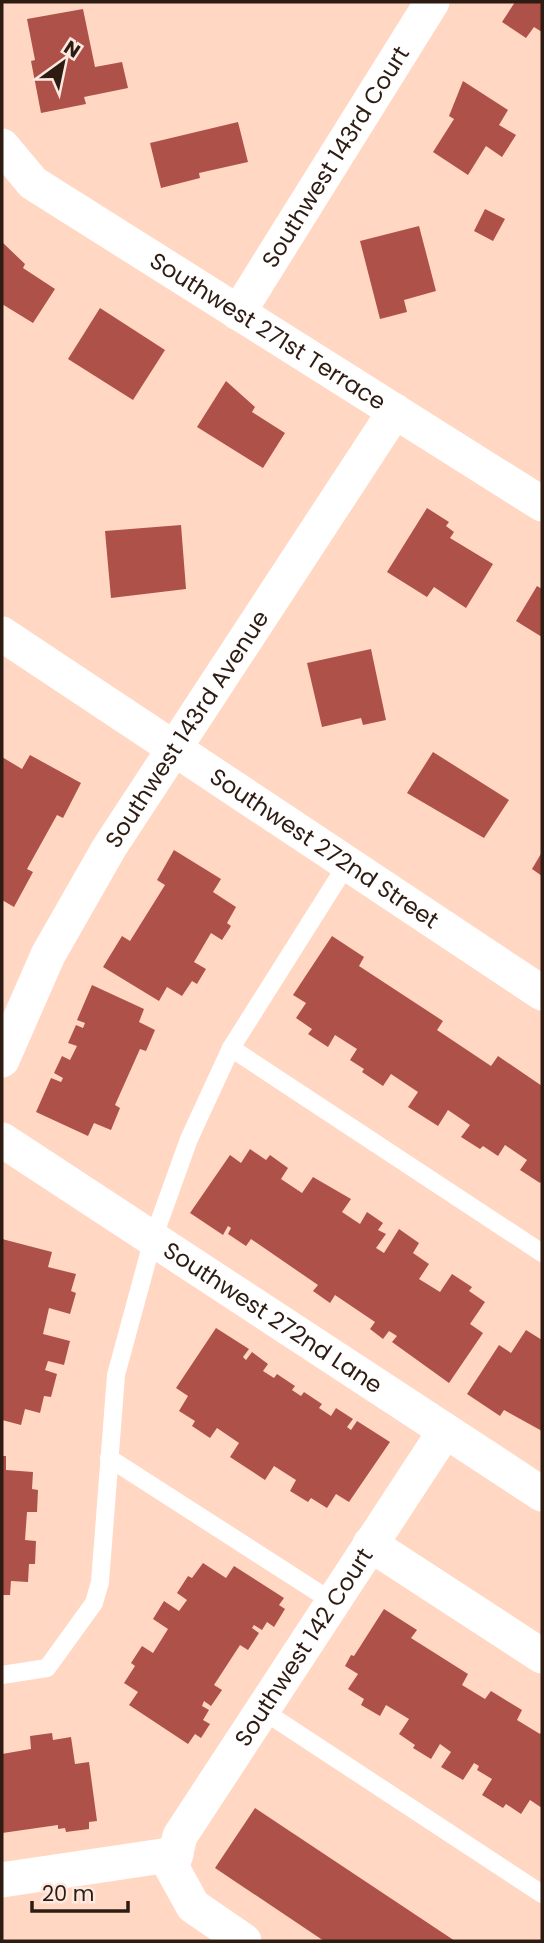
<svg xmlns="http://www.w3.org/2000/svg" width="544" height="1943" font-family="Poppins,sans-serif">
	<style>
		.building { fill: #ae5249 }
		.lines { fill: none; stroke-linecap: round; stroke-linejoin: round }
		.lane { stroke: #fff; stroke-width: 18 }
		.street { stroke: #fff; stroke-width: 35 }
		.labels { text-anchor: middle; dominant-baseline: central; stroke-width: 5; stroke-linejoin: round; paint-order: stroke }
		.street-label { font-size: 23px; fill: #2e1c13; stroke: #fde9df }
	</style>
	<rect width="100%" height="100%" fill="#ffd7c3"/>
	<!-- building -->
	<g class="building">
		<polygon points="515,2 542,2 542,32 534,27 526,38 502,22"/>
		<polygon points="83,9 95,67 122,62 128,88 84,97 86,104 41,113 31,61 35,60 27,19"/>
		<polygon points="463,81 508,110 499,125 516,135 502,157 486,146 468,175 433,152 454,119 449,116"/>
		<polygon points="238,122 248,162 199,173 200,178 161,188 150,143"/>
		<polygon points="485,209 505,219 493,241 474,231"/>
		<polygon points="419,226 436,291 404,300 407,312 380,319 360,241"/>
		<polygon points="2,242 25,264 23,268 55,289 33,323 2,304"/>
		<polygon points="100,308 165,350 133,400 68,359"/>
		<polygon points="226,381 255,407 252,412 285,433 263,468 197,427"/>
		<polygon points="427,508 449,522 446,526 454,532 450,538 493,564 466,608 434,587 427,597 387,572"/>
		<polygon points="181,525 186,589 111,598 105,531"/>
		<polygon points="537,586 542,589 542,637 516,621"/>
		<polygon points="371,649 386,720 363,725 361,718 322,727 307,663"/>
		<polygon points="433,752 509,800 484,838 407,793"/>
		<polygon points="30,755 81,783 63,818 57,815 27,869 33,872 14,907 2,900 2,757 22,769"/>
		<polygon points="174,850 221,879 213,892 236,907 227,923 231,926 222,940 211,933 194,962 206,969 197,984 192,981 182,996 167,987 159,1001 103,967 122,936 130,941 165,885 157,880"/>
		<polygon points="542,852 542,876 532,869"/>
		<polygon points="332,936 364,957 359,966 443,1021 437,1030 491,1066 498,1056 542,1086 542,1180 540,1183 520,1170 527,1160 505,1145 498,1156 483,1146 480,1149 461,1137 470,1125 448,1110 438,1126 408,1107 418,1092 391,1074 383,1086 362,1072 364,1069 350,1060 357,1049 335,1035 328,1047 308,1034 312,1029 296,1018 306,1003 293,995"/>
		<polygon points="92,985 144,1009 139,1022 155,1030 146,1051 140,1049 115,1105 120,1108 111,1130 94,1123 88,1136 36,1112 51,1078 61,1082 63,1078 54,1073 62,1056 70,1060 77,1046 68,1043 76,1025 83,1028 85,1023 77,1020"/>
		<polygon points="250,1149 266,1160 270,1155 288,1168 281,1179 302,1193 313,1177 351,1199 342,1212 360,1224 367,1212 383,1223 378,1230 386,1234 376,1248 384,1253 399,1229 419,1243 413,1253 429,1264 419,1279 440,1292 452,1274 472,1287 469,1291 485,1302 470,1324 483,1333 449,1383 392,1342 397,1336 389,1331 383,1339 370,1329 375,1322 335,1295 330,1303 313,1291 318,1285 251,1239 246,1246 228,1234 231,1228 228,1226 223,1235 190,1213 230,1155 241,1163"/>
		<polygon points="2,1239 52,1252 48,1267 76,1274 71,1291 76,1293 70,1314 49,1308 43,1334 70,1341 64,1365 48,1361 45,1370 57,1374 51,1397 44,1396 40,1413 25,1409 21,1425 2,1420"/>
		<polygon points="216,1328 249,1349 243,1357 246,1360 252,1352 268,1364 263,1371 274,1378 277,1374 295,1386 292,1390 301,1396 304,1392 322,1404 319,1408 331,1416 336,1408 353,1419 347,1427 351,1430 357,1421 390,1442 349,1502 336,1494 327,1508 311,1498 308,1502 290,1491 296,1480 274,1466 265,1480 230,1457 239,1443 217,1428 210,1438 192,1426 195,1421 179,1411 188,1396 176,1388"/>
		<polygon points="526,1330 542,1340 542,1431 504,1410 500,1416 467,1394 499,1345 511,1353"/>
		<polygon points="2,1456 6,1456 6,1470 33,1472 32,1489 38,1490 37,1512 27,1512 25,1540 36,1541 35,1564 29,1564 28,1582 11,1581 10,1595 2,1595"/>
		<polygon points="203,1563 226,1578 234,1566 284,1598 279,1605 285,1609 274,1627 267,1622 262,1630 254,1625 252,1628 259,1633 248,1650 240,1645 214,1685 222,1690 211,1706 204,1701 202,1706 209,1710 203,1720 210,1724 201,1738 195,1734 188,1744 129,1705 138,1692 124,1683 135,1666 131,1663 142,1646 153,1653 168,1629 153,1619 164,1601 179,1611 187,1600 177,1593 188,1576 192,1578"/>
		<polygon points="384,1609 417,1630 411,1638 468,1674 462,1685 485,1699 491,1691 522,1710 517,1720 540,1734 542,1731 542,1808 530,1800 521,1814 506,1804 503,1808 482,1795 492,1779 477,1770 479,1766 474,1763 463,1780 441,1767 451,1752 440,1744 431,1759 413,1748 415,1745 399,1734 409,1719 386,1705 380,1716 361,1705 364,1699 348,1689 358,1674 345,1666 351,1655 354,1656"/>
		<polygon points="52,1733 53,1740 71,1737 75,1764 89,1762 97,1821 89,1822 89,1829 66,1832 65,1828 58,1829 58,1825 2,1833 2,1754 31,1749 30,1736"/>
		<polygon points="255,1808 455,1941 324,1941 215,1868"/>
	</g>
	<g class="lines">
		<!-- lane -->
		<g class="lane">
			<polyline points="231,1048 542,1253"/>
			<polyline points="109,1458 333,1602"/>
			<polyline points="2,1675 47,1668 94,1603 100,1582 116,1375 153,1239 189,1139 231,1048 347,864"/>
			<polyline points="262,1710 542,1894"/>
		</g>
		<!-- street -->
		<g class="street">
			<path id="s1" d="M2,146L33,183L542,504"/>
			<path id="s2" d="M238,313L432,2"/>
			<path id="s3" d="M2,634L542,993"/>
			<path id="s4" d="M2,1060L48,955L109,848L395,411"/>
			<path id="s5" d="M2,1140L542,1494"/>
			<polyline points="370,1544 542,1656"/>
			<polyline points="2,1880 176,1854"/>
			<path id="s6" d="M244,1941L193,1906L172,1868L180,1836L445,1431"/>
		</g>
	</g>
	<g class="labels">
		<!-- street labels -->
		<g class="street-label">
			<text stroke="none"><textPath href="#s2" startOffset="184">Southwest 143rd Court</textPath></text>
			<text stroke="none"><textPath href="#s1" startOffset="326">Southwest 271st Terrace</textPath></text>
			<text stroke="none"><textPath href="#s4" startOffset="380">Southwest 143rd Avenue</textPath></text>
			<text stroke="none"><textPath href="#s3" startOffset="387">Southwest 272nd Street</textPath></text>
			<text stroke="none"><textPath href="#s5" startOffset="324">Southwest 272nd Lane</textPath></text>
			<text stroke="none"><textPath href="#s6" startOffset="364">Southwest 142 Court</textPath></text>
		</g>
	</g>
	<!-- border -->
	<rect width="544" height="1943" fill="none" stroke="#2e1c13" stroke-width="7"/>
	<!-- north arrow -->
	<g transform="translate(63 63) rotate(33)" stroke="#fde9df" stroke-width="5" paint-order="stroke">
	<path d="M0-5L12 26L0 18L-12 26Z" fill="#2e1c13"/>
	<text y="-10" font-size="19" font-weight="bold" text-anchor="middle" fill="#2e1c13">N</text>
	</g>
	<!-- scale -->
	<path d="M32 1901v10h96v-10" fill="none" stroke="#2e1c13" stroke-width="3.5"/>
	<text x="42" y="1901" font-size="21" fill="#2e1c13" stroke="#fde9df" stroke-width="5" paint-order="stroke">20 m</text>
</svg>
